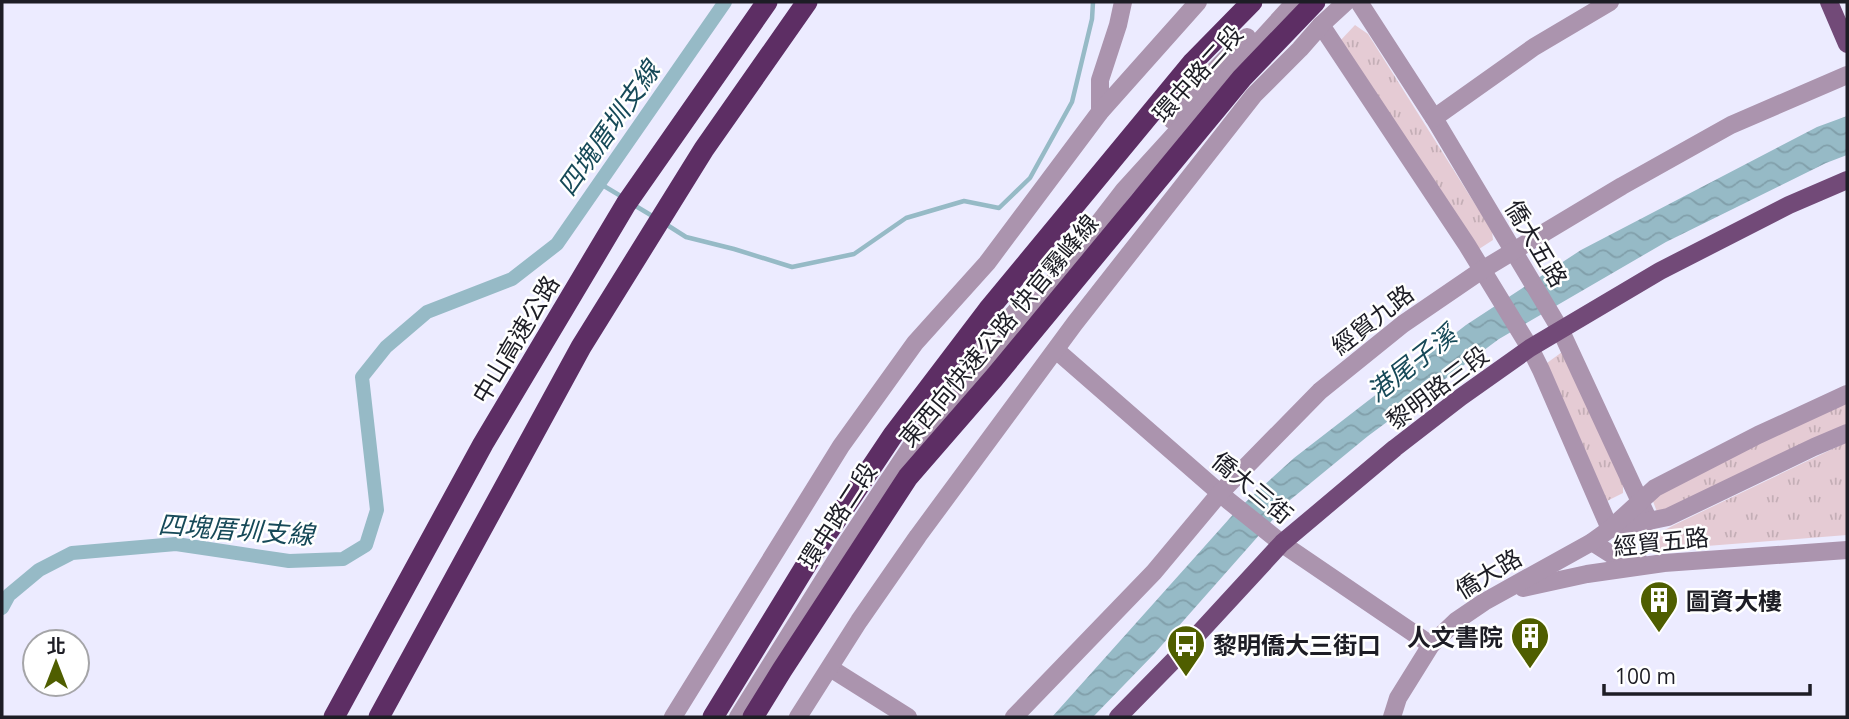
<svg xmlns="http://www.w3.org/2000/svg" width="1849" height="719" font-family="'Open Sans','Noto Sans TC',sans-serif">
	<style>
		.park { fill: url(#park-tufts) }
		.water { fill: url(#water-waves) }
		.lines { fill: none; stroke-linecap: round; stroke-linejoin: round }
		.stream { stroke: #96bac6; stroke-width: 4.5 }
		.canal { stroke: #96bac6; stroke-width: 14 }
		.minor { stroke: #ab94ae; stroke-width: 18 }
		.major { stroke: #724a78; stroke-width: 18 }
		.highway { stroke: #5d2e64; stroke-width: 21 }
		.labels { text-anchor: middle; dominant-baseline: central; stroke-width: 5; stroke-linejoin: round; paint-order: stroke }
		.street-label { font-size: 24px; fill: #1d1d25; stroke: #fff }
		.poi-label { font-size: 24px; font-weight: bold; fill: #1d1d25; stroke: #fff; text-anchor: start }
		.water-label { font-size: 26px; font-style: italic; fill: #164958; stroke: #fff }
	</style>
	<defs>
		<pattern id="park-tufts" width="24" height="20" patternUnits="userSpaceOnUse" patternTransform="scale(1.75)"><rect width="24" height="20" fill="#e5cbd4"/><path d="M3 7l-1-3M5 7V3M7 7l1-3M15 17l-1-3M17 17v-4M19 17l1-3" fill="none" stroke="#c4aeb6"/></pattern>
		<pattern id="water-waves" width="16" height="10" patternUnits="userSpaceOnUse" patternTransform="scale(1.75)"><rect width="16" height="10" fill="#96bac6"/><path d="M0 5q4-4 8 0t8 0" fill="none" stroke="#819faa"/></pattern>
	</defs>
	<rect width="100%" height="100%" fill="#ecebff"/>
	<!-- park -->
	<g class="park">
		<polygon points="1355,25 1368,34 1492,231 1493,240 1479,249 1339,42"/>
		<polygon points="1562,352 1623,481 1623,493 1607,501 1547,363"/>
		<polygon points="1847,401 1847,425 1668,512 1657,512 1651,496"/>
		<polygon points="1847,442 1847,535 1694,547 1665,552 1650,549 1644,543 1648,539 1674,525"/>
	</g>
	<!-- water -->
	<polygon class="water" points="1847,116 1847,155 1826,163 1666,242 1499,339 1368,436 1290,500 1154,654 1093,717 1052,717 1238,509 1294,458 1466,325 1581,250 1817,127"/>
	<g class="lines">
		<!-- stream -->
		<g class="stream">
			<polyline points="599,183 624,198"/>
			<polyline points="634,205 654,217"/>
			<polyline points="664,223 686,237 734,249 792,267 854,254 906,218 964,201 999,208 1030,178 1072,102 1092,19 1093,2"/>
		</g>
		<!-- canal -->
		<polyline class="canal" points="2,608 9,595 39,570 72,553 176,544 289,561 343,559 366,545 377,510 362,377 386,347 427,312 512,279 557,244 725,2"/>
		<!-- minor -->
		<g class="minor">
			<polyline points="1359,2 1434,118 1560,329 1649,521"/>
			<polyline points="1321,25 1467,245 1530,348 1541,370 1610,529"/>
			<polyline points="1100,112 1100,80 1118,25 1123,2"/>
			<polyline points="1434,118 1534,47 1610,2"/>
			<polyline points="1172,120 1208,77 1247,37"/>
			<polyline points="1056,350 1229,501 1284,545 1431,645"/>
			<polyline points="958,378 1017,310"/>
			<polyline points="1610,529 1668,517 1814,447 1847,433"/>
			<polyline points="1592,542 1617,558 1639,561"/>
			<polyline points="1523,588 1587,574 1664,563 1847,550"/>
			<polyline points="830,668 908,717"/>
			<polyline points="673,717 841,446 915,343 987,263 1100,112 1198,2"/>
			<polyline points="738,717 846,544 914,442 1003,347 1124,190 1295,2"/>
			<polyline points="798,717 859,621 918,536 1075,323 1254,95 1300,49 1321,25 1346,2"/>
			<polyline points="1014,717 1154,572 1220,493 1320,391 1403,324 1482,270 1622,186 1731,125 1847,75"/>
			<polyline points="1392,717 1398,698 1431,645 1456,621 1484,602 1592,542 1610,529 1655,488 1758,435 1847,394"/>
		</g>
		<!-- major -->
		<g class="major">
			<polyline points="1829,2 1847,44"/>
			<polyline points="1118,717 1176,658 1282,543 1395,448 1461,397 1530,348 1660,271 1789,205 1847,180"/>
		</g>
		<!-- highway -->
		<g class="highway">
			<polyline points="334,717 483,444 626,204 767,2"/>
			<polyline points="379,717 581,347 704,149 807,2"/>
			<polyline points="713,717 808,562 893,435 988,310 1193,62 1252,2"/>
			<polyline points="753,717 782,670 908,477 994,378 1242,78 1315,2"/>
		</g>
	</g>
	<!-- icons -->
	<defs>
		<symbol id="building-pin" viewBox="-11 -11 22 30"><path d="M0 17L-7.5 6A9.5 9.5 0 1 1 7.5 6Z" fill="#4f5e00" stroke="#fff"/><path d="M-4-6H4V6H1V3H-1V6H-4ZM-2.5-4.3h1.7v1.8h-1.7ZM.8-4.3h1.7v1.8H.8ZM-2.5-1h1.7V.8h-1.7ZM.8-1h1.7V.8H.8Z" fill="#fff"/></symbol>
		<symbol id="bus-pin" viewBox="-11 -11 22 30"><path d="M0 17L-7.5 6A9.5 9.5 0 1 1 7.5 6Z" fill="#4f5e00" stroke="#fff"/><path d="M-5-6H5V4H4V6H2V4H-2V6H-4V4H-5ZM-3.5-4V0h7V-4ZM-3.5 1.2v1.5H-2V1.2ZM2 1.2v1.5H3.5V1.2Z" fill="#fff"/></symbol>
	</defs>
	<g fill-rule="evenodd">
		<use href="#building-pin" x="1637" y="578" width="44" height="60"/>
		<use href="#building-pin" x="1508" y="614" width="44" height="60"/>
		<use href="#bus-pin" x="1164" y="622" width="44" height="60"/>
	</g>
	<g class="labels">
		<!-- street labels -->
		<g class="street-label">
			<text transform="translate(1197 73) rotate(-48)">環中路二段</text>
			<text transform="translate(1537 243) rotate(59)">僑大五路</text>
			<text transform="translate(1372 319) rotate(-38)">經貿九路</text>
			<text transform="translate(998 330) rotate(-50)">東西向快速公路 快官霧峰線</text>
			<text transform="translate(515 339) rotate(-59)">中山高速公路</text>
			<text transform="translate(1437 387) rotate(-37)">黎明路三段</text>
			<text transform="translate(1253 487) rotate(40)">僑大三街</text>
			<text transform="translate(837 515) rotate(-57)">環中路二段</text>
			<text transform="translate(1661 541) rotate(-6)">經貿五路</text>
			<text transform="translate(1488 573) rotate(-31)">僑大路</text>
		</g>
		<!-- poi labels -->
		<g class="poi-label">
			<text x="1686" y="600">圖資大樓</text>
			<text x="1503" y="636" text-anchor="end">人文書院</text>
			<text x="1213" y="644">黎明僑大三街口</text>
		</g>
		<!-- water labels -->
		<g class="water-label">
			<text transform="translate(608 128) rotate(-55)">四塊厝圳支線</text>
			<text transform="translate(1411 363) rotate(-38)">港尾子溪</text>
			<text transform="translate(236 529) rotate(4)">四塊厝圳支線</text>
		</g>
	</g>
	<!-- border -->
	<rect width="1849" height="719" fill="none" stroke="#1d1d25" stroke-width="7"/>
	<!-- north arrow -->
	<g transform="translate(56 663)"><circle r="33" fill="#ffffff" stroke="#a5a5a8" stroke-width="2"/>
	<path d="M0-5L12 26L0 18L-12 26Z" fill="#4f5e00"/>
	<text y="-10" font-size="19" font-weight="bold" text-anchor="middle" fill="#1d1d25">北</text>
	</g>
	<!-- scale -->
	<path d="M1604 684v10h206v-10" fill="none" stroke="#1d1d25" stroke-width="3.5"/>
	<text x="1615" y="684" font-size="21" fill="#1d1d25" stroke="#ffffff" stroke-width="5" paint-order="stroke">100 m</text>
</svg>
